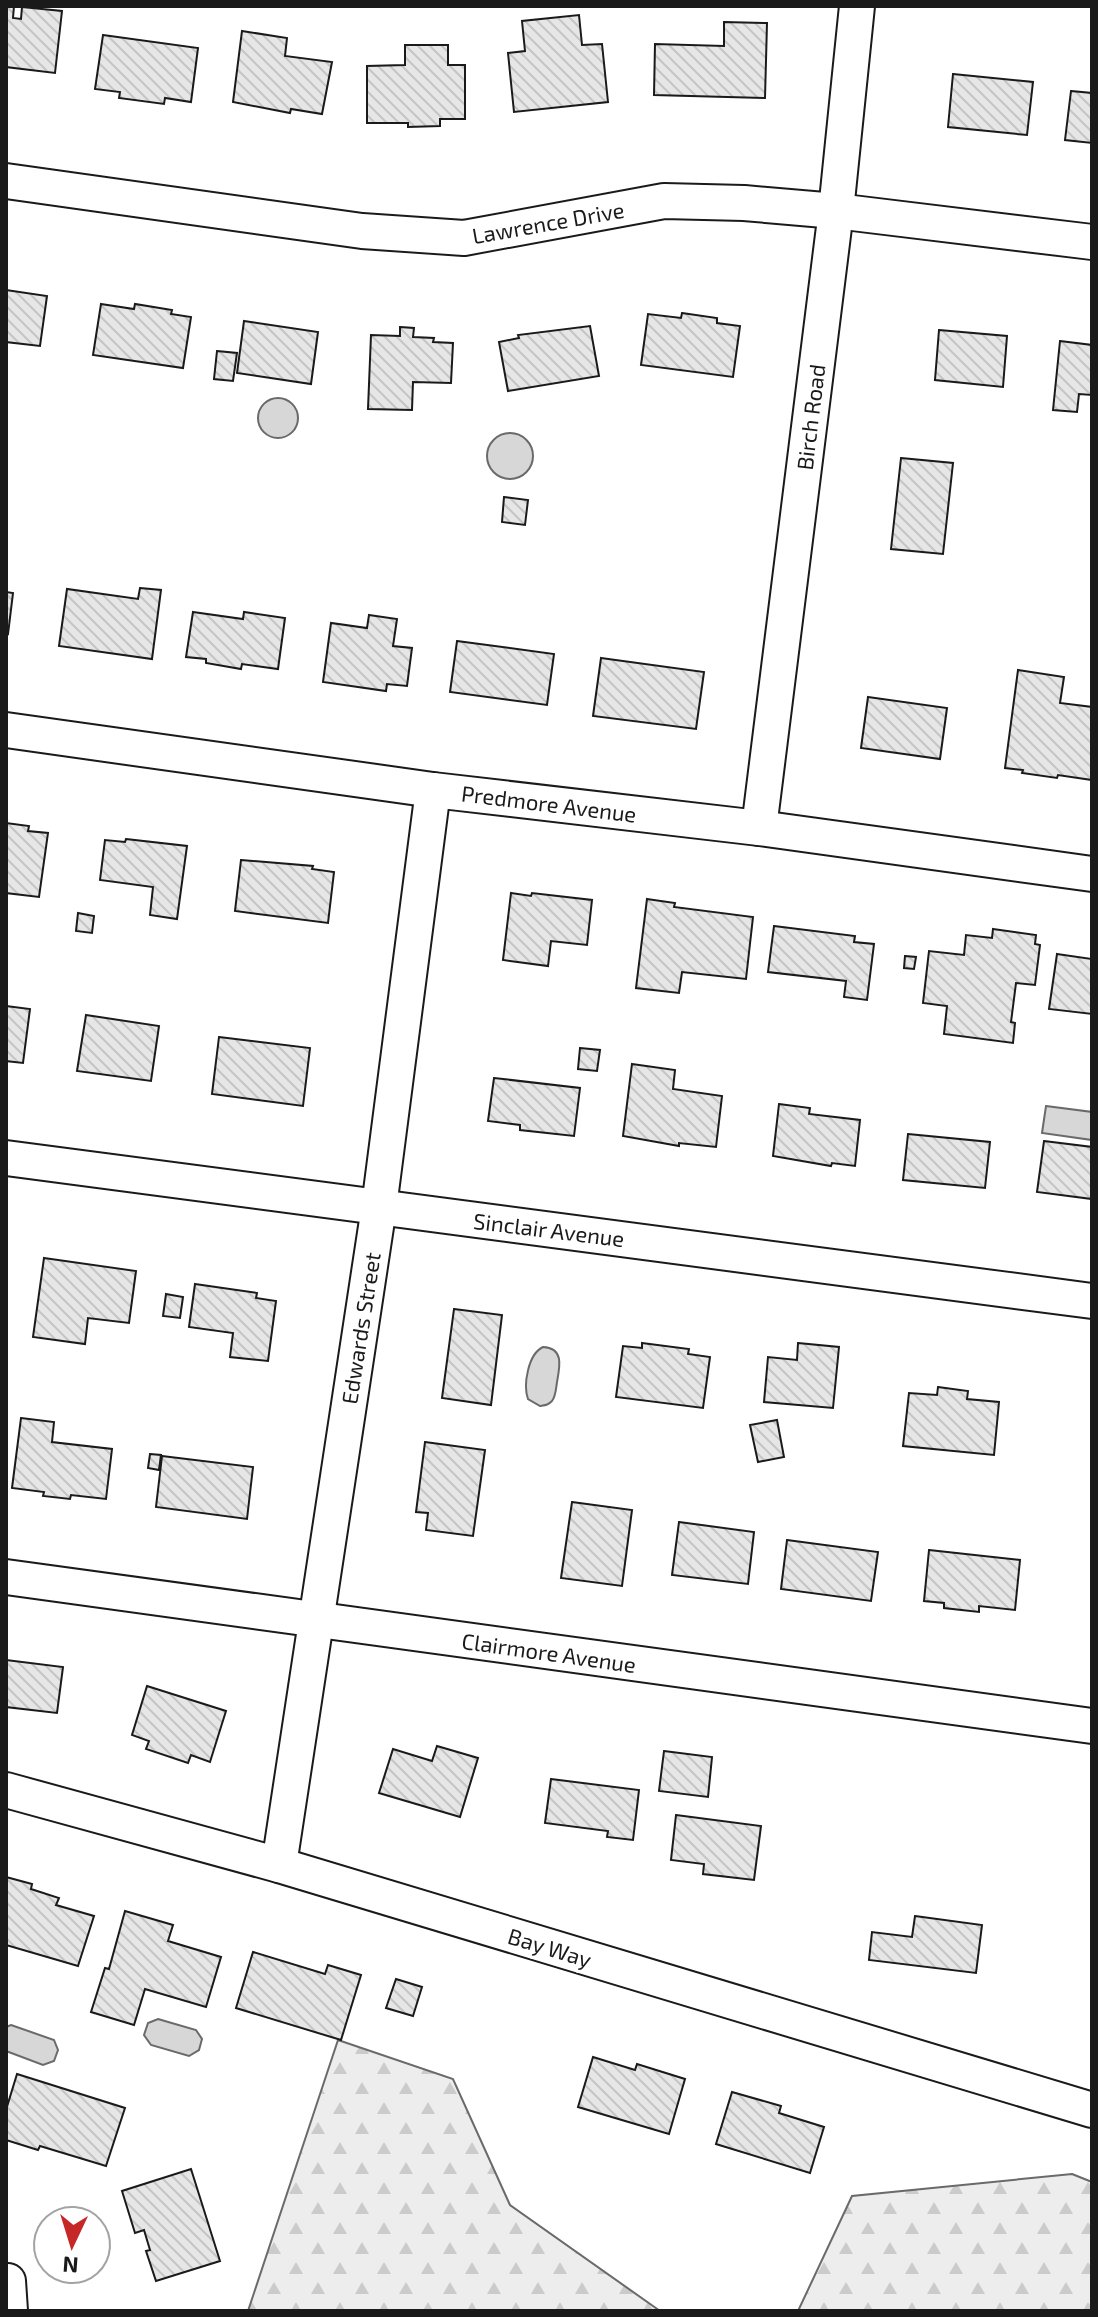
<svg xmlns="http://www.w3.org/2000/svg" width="1098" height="2317" font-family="'Exo 2',sans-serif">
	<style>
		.forest { fill: url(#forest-firs); stroke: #6a6a6a; stroke-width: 2 }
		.water { fill: #d7d7d7; stroke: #6a6a6a; stroke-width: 2 }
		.building { fill: url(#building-back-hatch); stroke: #1a1a1a; stroke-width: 2 }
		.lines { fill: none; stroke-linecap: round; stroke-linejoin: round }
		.street-casing { stroke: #1a1a1a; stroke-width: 38 }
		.street { stroke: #fff; stroke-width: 34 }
		.labels { text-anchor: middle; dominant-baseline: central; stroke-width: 6; stroke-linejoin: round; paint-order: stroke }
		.street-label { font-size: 22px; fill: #1a1a1a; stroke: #fff }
	</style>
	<defs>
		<pattern id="forest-firs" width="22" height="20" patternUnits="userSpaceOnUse" patternTransform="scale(2)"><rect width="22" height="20" fill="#ededed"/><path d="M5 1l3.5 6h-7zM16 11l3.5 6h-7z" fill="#cbcbcb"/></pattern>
		<pattern id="building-back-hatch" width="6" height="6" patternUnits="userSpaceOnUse" patternTransform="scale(2)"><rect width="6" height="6" fill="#e6e6e6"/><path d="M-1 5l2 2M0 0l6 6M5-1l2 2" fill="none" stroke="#c5c5c5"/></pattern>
	</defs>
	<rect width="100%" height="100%" fill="#fff"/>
	<!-- forest -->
	<g class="forest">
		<polygon points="338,2040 453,2079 510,2205 660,2311 248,2311"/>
		<polygon points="1072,2174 1092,2182 1092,2311 798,2311 852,2196"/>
	</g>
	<!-- water -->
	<g class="water">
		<circle cx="278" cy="418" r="20"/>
		<circle cx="510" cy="456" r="23"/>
		<polygon points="1046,1106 1092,1112 1092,1140 1042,1133"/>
		<path d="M543,1347C564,1348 560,1366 557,1382C556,1388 556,1396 552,1401C548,1405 546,1405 540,1406L528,1399C523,1385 528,1354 543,1347Z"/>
		<polygon points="158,2019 196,2030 202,2039 199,2050 189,2056 151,2045 144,2035 148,2023"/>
		<polygon points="11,2025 54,2040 58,2050 54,2061 43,2065 6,2051 6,2027"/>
	</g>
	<!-- building -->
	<g class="building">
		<polygon points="6,6 14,6 13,18 21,19 22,7 62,11 55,73 6,67"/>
		<polygon points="579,15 582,45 602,44 608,102 514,112 508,53 525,51 522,21"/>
		<polygon points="724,22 767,23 765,98 654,95 655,44 724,46"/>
		<polygon points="242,31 287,38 285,56 332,62 322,114 291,109 290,113 233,102"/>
		<polygon points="103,35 198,48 191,102 165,98 164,104 119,98 120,92 95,89"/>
		<polygon points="405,45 448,45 448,65 465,65 465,119 440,119 440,126 408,127 408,123 367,123 367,66 405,65"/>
		<polygon points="953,74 1033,82 1027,135 948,127"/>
		<polygon points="1071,91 1092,93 1092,143 1065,140"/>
		<polygon points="6,290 47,296 40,346 6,342"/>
		<polygon points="101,304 134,309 135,304 172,310 171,314 191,317 183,368 93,355"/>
		<polygon points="682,313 717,318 717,323 740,326 733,377 641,365 648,314 681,318"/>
		<polygon points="244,321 318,332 311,384 237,373"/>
		<polygon points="590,326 599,376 508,391 499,342 519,338 518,335"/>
		<polygon points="400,327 414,328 413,337 434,338 433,342 453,343 451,383 413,382 412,410 368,409 371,335 400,336"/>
		<polygon points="939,330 1007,336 1003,387 935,380"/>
		<polygon points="1060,341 1092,345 1092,395 1079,394 1077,412 1053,410"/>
		<polygon points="217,351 237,353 233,381 214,379"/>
		<polygon points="901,458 953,463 943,554 891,549"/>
		<polygon points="504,497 528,500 525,525 502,522"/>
		<polygon points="140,588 161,590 152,659 59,646 67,589 138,599"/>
		<polygon points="6,592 13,593 8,634 6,633"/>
		<polygon points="193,612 243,619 244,612 285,618 278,669 242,664 241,669 206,663 206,659 186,657"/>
		<polygon points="369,615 397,619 393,646 412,648 407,686 387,684 386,691 323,682 331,623 367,628"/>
		<polygon points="457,641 554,654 547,705 450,692"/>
		<polygon points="601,658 704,672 696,729 593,716"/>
		<polygon points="1018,670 1064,677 1060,703 1092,707 1092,780 1058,775 1057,778 1022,773 1023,770 1005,768"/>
		<polygon points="868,697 947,708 940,759 861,748"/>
		<polygon points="6,823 29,826 28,831 48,833 39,897 6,893"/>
		<polygon points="126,839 187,846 177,919 150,915 153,887 100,880 105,840 125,842"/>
		<polygon points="241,860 313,866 312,869 334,872 328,923 235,911"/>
		<polygon points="511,893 531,896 532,893 592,900 587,945 551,941 548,966 503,960"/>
		<polygon points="647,899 675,903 674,907 753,917 746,979 682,972 679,993 636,988"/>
		<polygon points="78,913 94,916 92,933 76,931"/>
		<polygon points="774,926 855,936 854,942 874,944 867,1000 844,997 846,981 768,972"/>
		<polygon points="993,929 1036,935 1035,944 1040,945 1035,985 1016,983 1011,1022 1015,1023 1013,1043 944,1034 947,1006 923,1003 929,951 964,955 966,935 992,938"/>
		<polygon points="1057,954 1092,959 1092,1014 1049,1009"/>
		<polygon points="905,956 916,957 914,969 904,968"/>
		<polygon points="6,1006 30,1009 23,1063 6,1061"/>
		<polygon points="86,1015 159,1026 151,1081 77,1071"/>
		<polygon points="219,1037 310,1048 303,1106 212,1094"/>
		<polygon points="580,1048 600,1050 597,1071 578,1069"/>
		<polygon points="632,1064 675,1070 673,1089 722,1096 716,1147 679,1143 679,1146 623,1136"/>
		<polygon points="494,1078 580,1088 574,1136 520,1130 520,1125 488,1121"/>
		<polygon points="779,1104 810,1108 809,1114 860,1120 855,1166 832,1163 831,1166 773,1156"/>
		<polygon points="908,1134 990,1142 985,1188 903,1180"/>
		<polygon points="1044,1141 1092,1147 1092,1199 1037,1192"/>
		<polygon points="44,1258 136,1271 129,1323 88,1318 85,1344 33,1337"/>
		<polygon points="195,1284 257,1293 256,1298 276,1301 268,1361 230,1357 233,1333 189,1327"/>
		<polygon points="166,1294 183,1297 180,1318 163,1316"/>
		<polygon points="454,1309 502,1315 491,1405 442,1398"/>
		<polygon points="642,1343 689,1349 688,1354 710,1357 703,1408 616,1397 623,1346 642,1348"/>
		<polygon points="798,1343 839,1347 833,1408 764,1402 768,1357 797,1360"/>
		<polygon points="938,1387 968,1391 967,1399 999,1402 994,1455 903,1446 909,1393 937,1395"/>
		<polygon points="21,1418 54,1422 52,1442 112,1449 106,1499 71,1495 70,1499 43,1496 44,1492 12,1488"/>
		<polygon points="777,1420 784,1457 758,1462 750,1425"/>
		<polygon points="425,1442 485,1450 473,1536 426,1530 428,1513 416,1512"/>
		<polygon points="150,1454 161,1455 159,1470 148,1468"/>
		<polygon points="162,1456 253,1467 247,1519 156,1507"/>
		<polygon points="572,1502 632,1510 622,1586 561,1578"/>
		<polygon points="679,1522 754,1532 748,1584 672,1575"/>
		<polygon points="787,1540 878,1552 871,1601 781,1589"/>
		<polygon points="929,1550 1020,1560 1015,1610 979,1606 979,1612 944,1608 944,1603 924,1601"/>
		<polygon points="6,1660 63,1667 57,1713 6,1707"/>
		<polygon points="147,1686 226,1711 210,1762 191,1755 188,1763 146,1749 149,1741 132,1735"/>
		<polygon points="437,1746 478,1758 460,1817 379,1793 393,1749 432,1761"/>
		<polygon points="664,1751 712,1757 708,1797 659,1791"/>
		<polygon points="551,1779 639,1790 633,1840 607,1837 608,1831 545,1823"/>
		<polygon points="676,1815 761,1826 754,1880 703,1874 704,1864 671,1860"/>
		<polygon points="6,1877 32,1884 31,1889 59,1898 56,1905 94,1916 78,1966 6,1945"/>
		<polygon points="125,1911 173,1925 168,1941 221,1957 206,2007 145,1989 134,2025 91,2012 105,1968 109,1969"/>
		<polygon points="915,1916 982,1925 976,1973 869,1960 872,1932 912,1937"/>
		<polygon points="253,1952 325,1974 328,1965 361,1975 341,2040 236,2008"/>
		<polygon points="396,1979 422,1987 413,2016 386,2008"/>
		<polygon points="593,2057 635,2070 637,2064 685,2079 669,2134 578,2107"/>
		<polygon points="17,2074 125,2108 106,2166 40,2146 38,2150 6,2140 6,2110"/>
		<polygon points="732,2092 781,2106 779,2113 824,2127 810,2173 716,2144"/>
		<polygon points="191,2169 220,2261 156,2281 146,2251 150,2250 144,2230 135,2233 122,2191"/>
	</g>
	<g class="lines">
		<defs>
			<g id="street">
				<polyline points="6,181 362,231 464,238 664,201 744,203 836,211 1092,242"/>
				<polyline points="6,730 433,790 759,828 1092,874"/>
				<polyline points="759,828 836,211 857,6"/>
				<polyline points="6,1158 1092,1301"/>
				<polyline points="6,1577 1092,1726"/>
				<polyline points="6,1790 279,1865 1092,2110"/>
				<polyline points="279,1865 379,1207 433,790"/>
				<polyline points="8,2281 10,2311"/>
			</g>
		</defs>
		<!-- street casing -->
		<use href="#street" class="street-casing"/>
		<!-- street -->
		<use href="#street" class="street"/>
	</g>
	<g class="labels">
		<!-- street labels -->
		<g class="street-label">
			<text transform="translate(548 222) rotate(-10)">Lawrence Drive</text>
			<text transform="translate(810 417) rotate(-83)">Birch Road</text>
			<text transform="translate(549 803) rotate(7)">Predmore Avenue</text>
			<text transform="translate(549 1229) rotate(7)">Sinclair Avenue</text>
			<text transform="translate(360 1328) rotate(-81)">Edwards Street</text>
			<text transform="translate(549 1652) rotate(8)">Clairmore Avenue</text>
			<text transform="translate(550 1947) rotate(17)">Bay Way</text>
		</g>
	</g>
	<!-- border -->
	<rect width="1098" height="2317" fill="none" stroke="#1a1a1a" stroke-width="16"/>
	<!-- north arrow -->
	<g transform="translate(72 2245) rotate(184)"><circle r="38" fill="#ffffff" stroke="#a3a3a3" stroke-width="2"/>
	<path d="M0-6L14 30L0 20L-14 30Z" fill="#c62828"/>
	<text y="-12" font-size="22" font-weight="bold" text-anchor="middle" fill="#1a1a1a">N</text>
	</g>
</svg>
